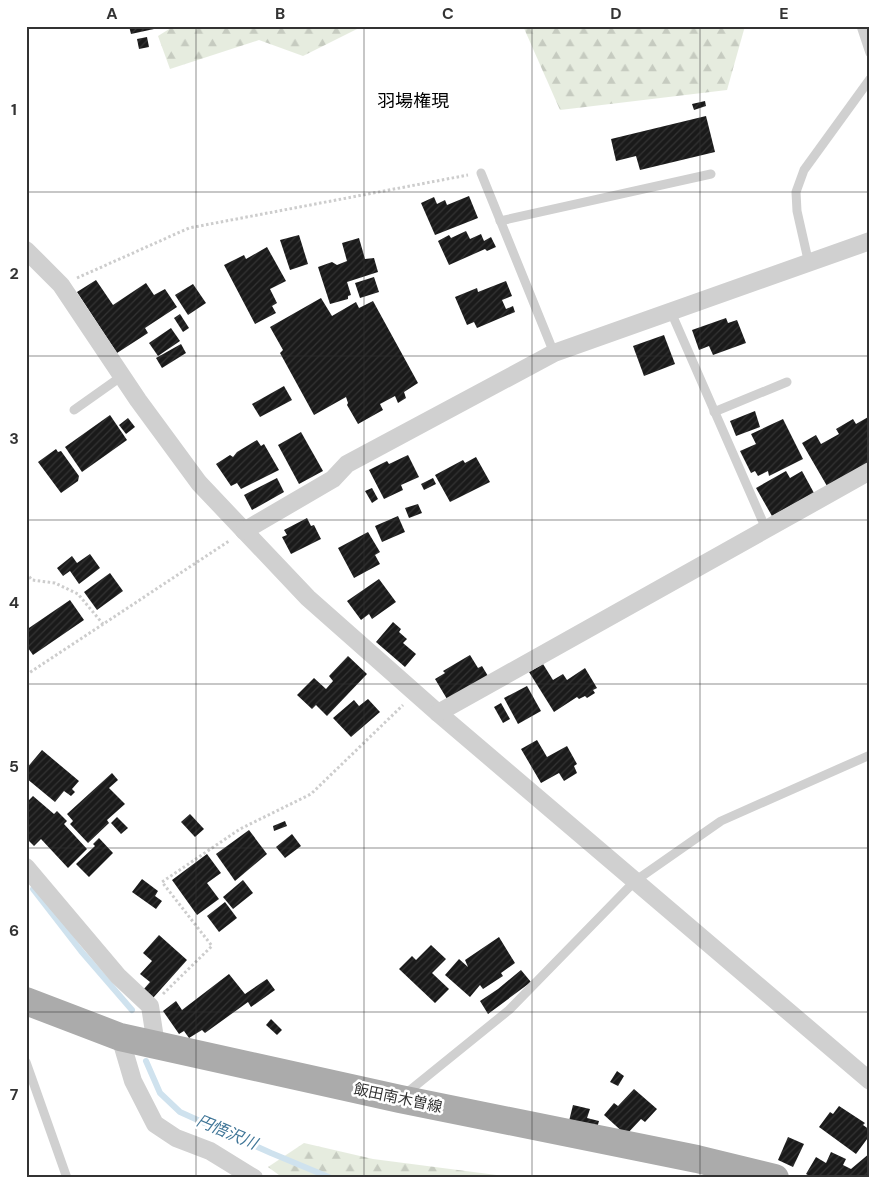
<svg xmlns="http://www.w3.org/2000/svg" width="896" height="1204" font-family="'DM Sans','Noto Sans JP',sans-serif">
	<style>
		.forest { fill: url(#forest-firs) }
		.lines { fill: none; stroke-linecap: round; stroke-linejoin: round }
		.stream { stroke: #cfe2ee; stroke-width: 6 }
		.building { fill: url(#building-hatch) }
		.path { stroke: #cdcdcd; stroke-width: 3; stroke-dasharray: 2.5 2.5; stroke-linecap: butt }
		.lane { stroke: #d0d0d0; stroke-width: 9 }
		.street { stroke: #d0d0d0; stroke-width: 18 }
		.primary { stroke: #ababab; stroke-width: 28 }
		.grid { fill: none; stroke: #333; stroke-width: 1; stroke-opacity: 0.55 }
		.labels { text-anchor: middle; dominant-baseline: central; stroke-width: 5; stroke-linejoin: round; paint-order: stroke }
		.street-label { font-size: 15px; fill: #333; stroke: #fff }
		.water-label { font-size: 16px; font-style: italic; fill: #3f7597; stroke: #fff }
		.quarter-label { font-size: 18px; fill: #000; stroke: #fff }
		.neatline { fill: none; stroke: #333; stroke-width: 2 }
		.grid-label { font-size: 16px; text-anchor: middle; font-weight: bold; fill: #333 }
	</style>
	<defs>
		<pattern id="forest-firs" width="22" height="20" patternUnits="userSpaceOnUse" patternTransform="scale(1.25)"><rect width="22" height="20" fill="#e6ecdf"/><path d="M5 1l3.5 6h-7zM16 11l3.5 6h-7z" fill="#c6cbc0"/></pattern>
		<pattern id="building-hatch" width="6" height="6" patternUnits="userSpaceOnUse" patternTransform="scale(1.25)"><rect width="6" height="6" fill="#1a1a1a"/><path d="M-1 1l2-2M0 6l6-6M5 7l2-2" fill="none" stroke="#333"/></pattern>
	</defs>
	<rect width="100%" height="100%" fill="#fff"/>
	<!-- forest -->
	<g class="forest">
		<polygon points="174,26 363,26 303,56 259,40 170,69 158,36"/>
		<polygon points="523,26 745,26 727,90 560,110"/>
		<polygon points="304,1143 373,1159 520,1178 283,1178 268,1167"/>
	</g>
	<g class="lines">
		<!-- stream -->
		<g class="stream">
			<polyline points="33,889 81,951 132,1010"/>
			<polyline points="146,1061 160,1093 180,1112 271,1153 331,1178"/>
		</g>
	</g>
	<!-- building -->
	<g class="building">
		<polygon points="129,26 154,26 154,29 131,34"/>
		<polygon points="147,37 149,47 139,49 137,39"/>
		<polygon points="705,101 706,106 694,110 692,104"/>
		<polygon points="706,116 715,152 640,170 636,156 616,161 611,139"/>
		<polygon points="469,196 478,218 435,235 421,203 434,197 437,204 445,200 447,205"/>
		<polygon points="466,231 470,239 481,234 484,241 491,237 496,247 487,251 485,249 449,265 438,241 449,235 451,238"/>
		<polygon points="299,235 308,264 290,270 280,240"/>
		<polygon points="359,238 365,259 374,258 378,272 347,282 351,295 348,296 348,299 330,304 318,267 332,262 337,265 347,261 342,243"/>
		<polygon points="267,247 286,281 270,289 277,303 272,306 276,313 255,324 224,265 244,255 246,259"/>
		<polygon points="374,277 379,292 360,298 355,283"/>
		<polygon points="96,280 113,305 146,283 154,295 165,289 177,307 145,328 148,333 117,353 77,292"/>
		<polygon points="506,281 512,296 502,300 506,309 513,306 515,312 477,328 474,322 467,325 455,297 477,288 478,292"/>
		<polygon points="193,284 206,303 188,315 175,295"/>
		<polygon points="321,298 332,316 356,302 359,308 373,301 418,383 404,392 406,398 398,403 395,396 380,404 383,410 358,424 347,405 348,403 346,397 314,415 280,353 283,350 270,327"/>
		<polygon points="180,314 189,328 183,332 174,318"/>
		<polygon points="726,318 728,323 737,320 746,343 713,355 709,346 699,350 692,330"/>
		<polygon points="171,328 180,341 158,356 149,343"/>
		<polygon points="664,335 675,364 644,376 633,346"/>
		<polygon points="181,344 186,353 162,368 156,358"/>
		<polygon points="284,386 292,400 260,417 252,404"/>
		<polygon points="755,411 760,427 736,436 730,421"/>
		<polygon points="110,415 127,440 82,472 65,447"/>
		<polygon points="870,416 870,452 868,453 870,462 827,486 802,443 816,435 821,444 839,434 836,429 853,419 856,424"/>
		<polygon points="128,418 135,427 126,434 119,425"/>
		<polygon points="783,419 803,459 769,476 768,471 758,476 755,471 751,473 740,451 756,444 751,434"/>
		<polygon points="301,432 323,471 299,484 278,445"/>
		<polygon points="257,440 261,446 264,444 279,470 241,489 237,483 231,486 216,464 230,455 233,457 237,452"/>
		<polygon points="56,449 58,452 61,451 79,476 78,481 61,493 38,462"/>
		<polygon points="408,455 419,477 401,485 403,490 384,499 369,470 387,461 389,464"/>
		<polygon points="476,457 490,482 450,502 435,475 463,460 465,463"/>
		<polygon points="786,471 790,478 802,471 814,493 772,516 756,488"/>
		<polygon points="277,478 284,492 252,510 244,495"/>
		<polygon points="433,478 436,484 424,490 421,484"/>
		<polygon points="372,488 378,499 372,503 365,491"/>
		<polygon points="418,504 422,513 409,518 405,508"/>
		<polygon points="398,516 405,532 382,542 375,526"/>
		<polygon points="307,518 311,526 314,525 321,539 291,554 282,537 287,535 284,530"/>
		<polygon points="368,532 380,552 375,555 380,564 354,578 338,548"/>
		<polygon points="90,554 100,568 79,584 70,571 63,576 57,568 72,556 77,563"/>
		<polygon points="110,573 123,591 97,610 84,592"/>
		<polygon points="379,579 396,602 372,619 369,614 361,620 347,601"/>
		<polygon points="70,600 84,620 33,655 26,645 26,630"/>
		<polygon points="393,622 401,629 399,632 407,639 403,643 416,654 405,667 376,642"/>
		<polygon points="470,655 478,668 482,666 488,676 447,699 435,679 445,673 443,671"/>
		<polygon points="348,656 367,674 327,716 316,705 312,709 297,695 314,678 326,689 333,681 329,676"/>
		<polygon points="543,664 553,680 563,674 567,680 585,668 597,688 593,690 595,693 587,698 585,696 579,699 577,697 554,712 529,672"/>
		<polygon points="527,686 541,711 518,724 504,698"/>
		<polygon points="368,699 380,712 351,737 333,718 354,700 359,706"/>
		<polygon points="501,703 510,719 503,723 494,707"/>
		<polygon points="537,740 547,757 567,746 577,764 574,766 577,773 564,781 559,773 541,783 521,749"/>
		<polygon points="42,750 79,781 72,789 75,792 71,796 64,791 55,802 26,778 26,769"/>
		<polygon points="112,773 118,780 109,788 125,804 107,820 109,823 88,843 70,824 73,821 67,814"/>
		<polygon points="33,796 54,814 57,811 67,821 64,824 87,849 68,868 41,839 34,846 26,838 26,803"/>
		<polygon points="190,814 204,829 195,837 181,822"/>
		<polygon points="117,817 128,828 121,834 111,823"/>
		<polygon points="285,821 287,826 274,831 273,826"/>
		<polygon points="249,830 267,854 235,881 216,854"/>
		<polygon points="292,834 301,846 285,858 276,847"/>
		<polygon points="99,838 113,853 89,877 76,864 95,846 93,844"/>
		<polygon points="207,854 221,873 207,883 219,899 197,915 172,880"/>
		<polygon points="142,879 158,891 155,896 162,901 156,909 132,892"/>
		<polygon points="243,880 253,893 233,909 223,897"/>
		<polygon points="225,902 237,918 219,932 207,916"/>
		<polygon points="159,935 187,960 153,998 143,990 150,982 140,974 152,961 143,953"/>
		<polygon points="499,937 515,963 501,973 503,976 483,989 480,985 470,997 445,975 459,959 468,967 465,960"/>
		<polygon points="431,945 446,959 432,973 449,989 435,1003 399,969 412,956 416,960"/>
		<polygon points="521,970 531,982 488,1014 480,1001 498,989"/>
		<polygon points="229,974 245,994 267,979 275,990 251,1007 248,1002 205,1033 202,1030 189,1038 184,1031 179,1034 163,1011 176,1001 182,1010"/>
		<polygon points="271,1019 282,1030 277,1035 266,1025"/>
		<polygon points="617,1071 624,1076 618,1086 610,1082"/>
		<polygon points="634,1089 657,1109 645,1122 641,1119 626,1135 604,1115 614,1103 618,1106"/>
		<polygon points="573,1105 590,1109 587,1118 599,1121 597,1128 569,1121"/>
		<polygon points="839,1106 865,1123 863,1125 870,1130 870,1135 856,1154 819,1127 830,1112 833,1114"/>
		<polygon points="788,1137 804,1144 793,1167 778,1160"/>
		<polygon points="831,1152 846,1159 843,1165 851,1169 870,1153 870,1178 813,1178 806,1174 816,1157 826,1163"/>
	</g>
	<g class="lines">
		<!-- path -->
		<g class="path">
			<polyline points="77,278 189,228 468,175"/>
			<polyline points="26,573 32,580 55,583 78,594 103,624"/>
			<polyline points="26,675 229,541"/>
			<polyline points="163,994 212,946 162,882 240,829 311,794 403,705"/>
		</g>
		<!-- lane -->
		<g class="lane">
			<polyline points="861,26 870,53"/>
			<polyline points="481,173 554,353"/>
			<polyline points="500,221 711,174"/>
			<polyline points="809,264 797,211 796,192 804,170 870,79"/>
			<polyline points="671,312 766,529"/>
			<polyline points="74,410 122,376"/>
			<polyline points="714,412 787,382"/>
			<polyline points="26,1062 67,1178"/>
			<polyline points="404,1095 509,1010 635,881 721,821 870,755"/>
		</g>
		<!-- street -->
		<g class="street">
			<polyline points="26,250 61,285 138,400 199,483 308,598 438,713 870,1081"/>
			<polyline points="244,531 333,479 347,464 554,353 870,241"/>
			<polyline points="438,713 870,471"/>
			<polyline points="26,867 118,976 150,1006 156,1045"/>
			<polyline points="120,1037 133,1081 155,1124 176,1138 210,1151 254,1178"/>
		</g>
		<!-- primary -->
		<polyline class="primary" points="26,1001 120,1037 400,1099 697,1159 775,1178"/>
	</g>
	<!-- grid -->
	<path class="grid" d="M196,26V1178M364,26V1178M532,26V1178M700,26V1178M26,192H870M26,356H870M26,520H870M26,684H870M26,848H870M26,1012H870"/>
	<g class="labels">
		<!-- street labels -->
		<g class="street-label">
			<text transform="translate(398 1098) rotate(12)">飯田南木曽線</text>
		</g>
		<!-- water labels -->
		<g class="water-label">
			<text transform="translate(227 1132) rotate(23)">円悟沢川</text>
		</g>
		<!-- quarter labels -->
		<g class="quarter-label">
			<text x="413" y="101">羽場権現</text>
		</g>
	</g>
	<!-- border -->
	<rect width="896" height="1204" fill="none" stroke="#ffffff" stroke-width="55"/>
	<rect x="28" y="28" width="840" height="1148" class="neatline"/>
	<g class="grid-label">
		<text x="112" y="19">A</text>
		<text x="280" y="19">B</text>
		<text x="448" y="19">C</text>
		<text x="616" y="19">D</text>
		<text x="784" y="19">E</text>
		<text x="14" y="115">1</text>
		<text x="14" y="279">2</text>
		<text x="14" y="444">3</text>
		<text x="14" y="608">4</text>
		<text x="14" y="772">5</text>
		<text x="14" y="936">6</text>
		<text x="14" y="1100">7</text>
	</g>
</svg>
